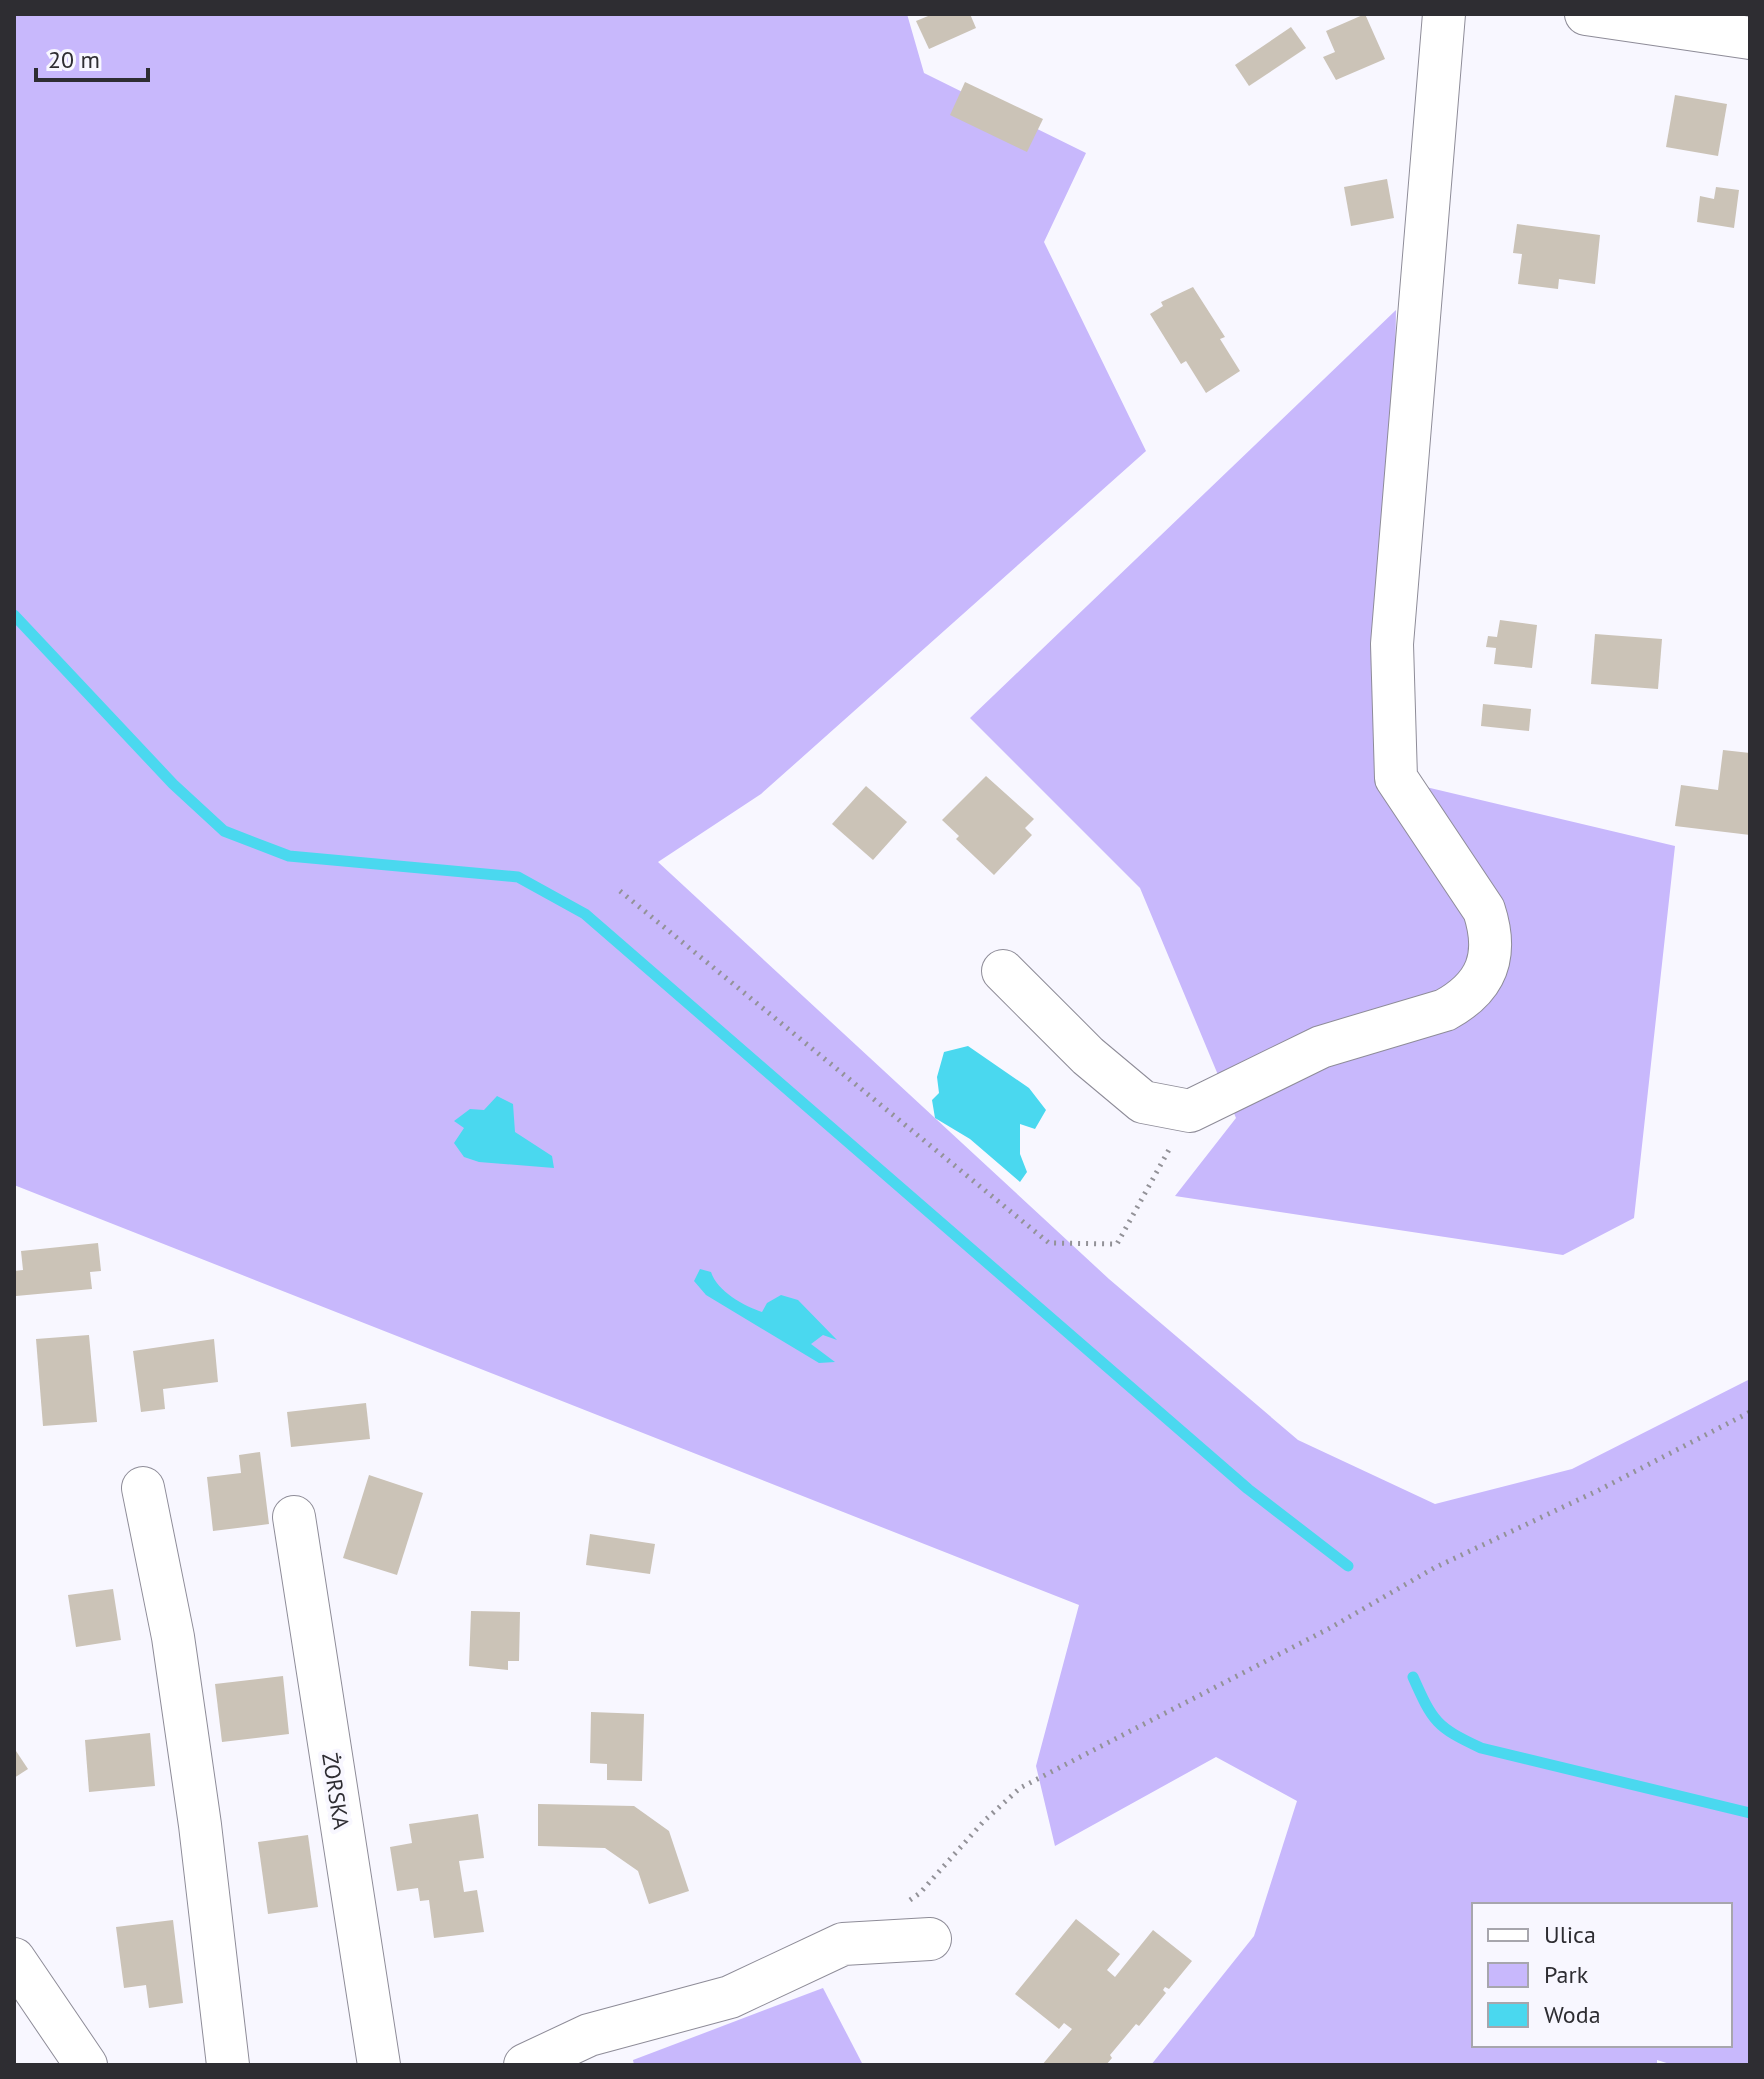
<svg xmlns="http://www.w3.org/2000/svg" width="1764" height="2079" font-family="'PT Sans',sans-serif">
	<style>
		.green { fill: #c8b8fc; fill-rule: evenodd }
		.water { fill: #4ad8ef }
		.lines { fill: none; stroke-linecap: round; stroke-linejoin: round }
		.stream { stroke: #4ad8ef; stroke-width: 11 }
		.building { fill: #cbc3b7 }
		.minor-casing { stroke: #8e8c98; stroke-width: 44 }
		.path { stroke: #939298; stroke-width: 5; stroke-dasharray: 2 6; stroke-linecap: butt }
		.minor { stroke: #fff; stroke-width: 42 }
		.labels { text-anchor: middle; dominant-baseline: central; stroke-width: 8; stroke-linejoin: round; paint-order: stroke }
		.street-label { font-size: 22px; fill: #2e2d32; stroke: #f8f7ff }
	</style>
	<rect width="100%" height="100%" fill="#f8f7ff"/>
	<!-- green -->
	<g class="green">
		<path d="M14,14H907L924,73L1086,153L1044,242L1146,451L761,794L658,862L1109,1279L1298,1440L1435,1504L1572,1469L1750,1379V2065H1673L1657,2060V2065H1151L1254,1936L1297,1801L1216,1757L1055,1846L1036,1766L1079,1605L14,1185ZM1474,1905H1730V2045H1474Z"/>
		<polygon points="1396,310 1388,778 1675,846 1634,1218 1563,1255 1175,1196 1236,1118 1140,888 970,718"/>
		<polygon points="823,1988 863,2065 634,2065 633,2060"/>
	</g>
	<!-- water -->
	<g class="water">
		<polygon points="968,1046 1029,1088 1046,1110 1035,1129 1020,1124 1020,1154 1027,1172 1020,1182 970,1139 935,1118 932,1100 939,1093 937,1077 944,1052"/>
		<polygon points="497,1096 513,1104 515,1132 552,1156 554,1168 479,1162 464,1157 454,1143 464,1128 454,1121 470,1109 484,1110"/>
		<path d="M700,1269L711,1272C717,1291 744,1306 762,1312L767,1303L781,1295L798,1300L837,1340L823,1335L811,1344L835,1362L819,1363L706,1295L694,1281Z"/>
	</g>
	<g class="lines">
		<!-- stream -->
		<g class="stream">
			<polyline points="14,615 173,784 224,831 289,856 518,877 585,914 1248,1489 1348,1566"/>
			<path d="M1413,1677C1433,1722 1436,1727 1481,1748L1750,1813"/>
		</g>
	</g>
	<!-- building -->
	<g class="building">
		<polygon points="933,14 970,14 976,28 929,49 916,21"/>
		<polygon points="1365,14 1385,59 1336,80 1323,57 1335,52 1326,31"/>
		<polygon points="1291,27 1306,48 1249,86 1235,65"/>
		<polygon points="965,82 1043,119 1027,152 950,115"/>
		<polygon points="1675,95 1727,104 1718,156 1666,147"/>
		<polygon points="1387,179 1394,218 1351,226 1344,187"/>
		<polygon points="1716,187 1739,190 1734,228 1697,222 1700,196 1714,199"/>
		<polygon points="1517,224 1600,235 1595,284 1559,279 1558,289 1518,284 1522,254 1513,253"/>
		<polygon points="1193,287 1225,337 1220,339 1240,371 1206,393 1186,361 1181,364 1150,314 1163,306 1161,302"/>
		<polygon points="1500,620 1537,625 1532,668 1494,664 1496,648 1486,647 1488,636 1497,637"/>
		<polygon points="1595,634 1662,639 1658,689 1591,684"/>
		<polygon points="1483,704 1531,709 1529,731 1481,726"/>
		<polygon points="1723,750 1750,753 1750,835 1675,826 1681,785 1718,790"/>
		<polygon points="986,776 1034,819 1025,828 1032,835 994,875 956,839 959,836 942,820"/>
		<polygon points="866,786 907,822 873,860 832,824"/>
		<polygon points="98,1243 101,1271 90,1272 92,1289 16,1296 14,1271 23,1270 21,1251"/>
		<polygon points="89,1335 97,1422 43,1426 36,1339"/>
		<polygon points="214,1339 218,1382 163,1389 165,1409 141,1412 133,1351"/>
		<polygon points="366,1403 370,1439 291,1447 287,1412"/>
		<polygon points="260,1452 269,1524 213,1531 207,1477 241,1473 239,1455"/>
		<polygon points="369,1475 423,1493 397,1575 343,1558"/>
		<polygon points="590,1534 655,1544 650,1574 586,1565"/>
		<polygon points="113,1589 121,1640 76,1647 68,1595"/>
		<polygon points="471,1611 520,1612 519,1661 508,1661 508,1670 469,1666"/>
		<polygon points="283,1676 289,1734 222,1742 215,1684"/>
		<polygon points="591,1712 644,1714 642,1781 607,1780 607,1764 590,1763"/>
		<polygon points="150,1733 155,1786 89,1792 85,1740"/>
		<polygon points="14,1748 28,1769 14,1778"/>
		<polygon points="538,1804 634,1806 669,1831 689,1891 649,1904 638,1871 605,1848 538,1846"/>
		<polygon points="478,1814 484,1858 459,1861 464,1892 477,1890 484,1932 434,1938 429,1900 420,1901 418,1888 397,1891 390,1847 412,1843 409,1824"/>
		<polygon points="308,1835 318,1907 268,1914 258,1842"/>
		<polygon points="1076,1919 1120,1954 1107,1970 1115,1977 1153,1930 1192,1961 1169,1989 1165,1987 1163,1990 1166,1993 1139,2026 1136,2024 1110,2055 1112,2058 1106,2065 1042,2065 1072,2029 1064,2023 1059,2029 1015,1994"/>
		<polygon points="173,1920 183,2003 149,2008 146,1985 124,1988 116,1927"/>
	</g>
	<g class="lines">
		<defs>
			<g id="minor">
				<polyline points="1586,14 1750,38"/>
				<path d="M1003,971L1088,1056L1143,1102L1190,1111L1321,1047L1445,1010C1487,987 1499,956 1484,910L1396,778L1392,644L1444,14"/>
				<polyline points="143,1488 173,1637 200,1825 228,2065"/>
				<polyline points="294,1517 379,2065"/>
				<polyline points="14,1959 86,2065"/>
				<polyline points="525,2065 589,2035 730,1997 843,1944 930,1939"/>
			</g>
		</defs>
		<!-- minor casing -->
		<use href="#minor" class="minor-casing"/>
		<!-- path -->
		<g class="path">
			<polyline points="620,891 1049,1243 1117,1244 1171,1146"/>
			<polyline points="910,1900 920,1893 983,1822 1020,1788 1330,1628 1434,1568 1599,1490 1750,1412"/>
		</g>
		<!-- minor -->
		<use href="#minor" class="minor"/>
	</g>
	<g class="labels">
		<!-- street labels -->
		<g class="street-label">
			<text transform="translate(336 1791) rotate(81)">ŻORSKA</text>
		</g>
	</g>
	<!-- border -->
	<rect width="1764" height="2079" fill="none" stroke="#2e2d32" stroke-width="32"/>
	<!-- legend -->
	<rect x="1472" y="1903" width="260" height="144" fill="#f8f7ff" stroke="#a7a6ad" stroke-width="2"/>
	<rect x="1488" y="1929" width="40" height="12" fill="#ffffff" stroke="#a7a6ad" stroke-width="2"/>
	<text x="1544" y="1943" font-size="24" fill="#2e2d32">Ulica</text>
	<rect x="1488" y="1963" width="40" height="24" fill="#c8b8fc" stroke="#a7a6ad" stroke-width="2"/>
	<text x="1544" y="1983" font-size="24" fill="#2e2d32">Park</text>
	<rect x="1488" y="2003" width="40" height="24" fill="#4ad8ef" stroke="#a7a6ad" stroke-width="2"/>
	<text x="1544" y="2023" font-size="24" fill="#2e2d32">Woda</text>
	<!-- scale -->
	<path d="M36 68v12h112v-12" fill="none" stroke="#2e2d32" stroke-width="4"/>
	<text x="48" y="68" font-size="24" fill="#2e2d32" stroke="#f8f7ff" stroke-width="6" paint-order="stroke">20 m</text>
</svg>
